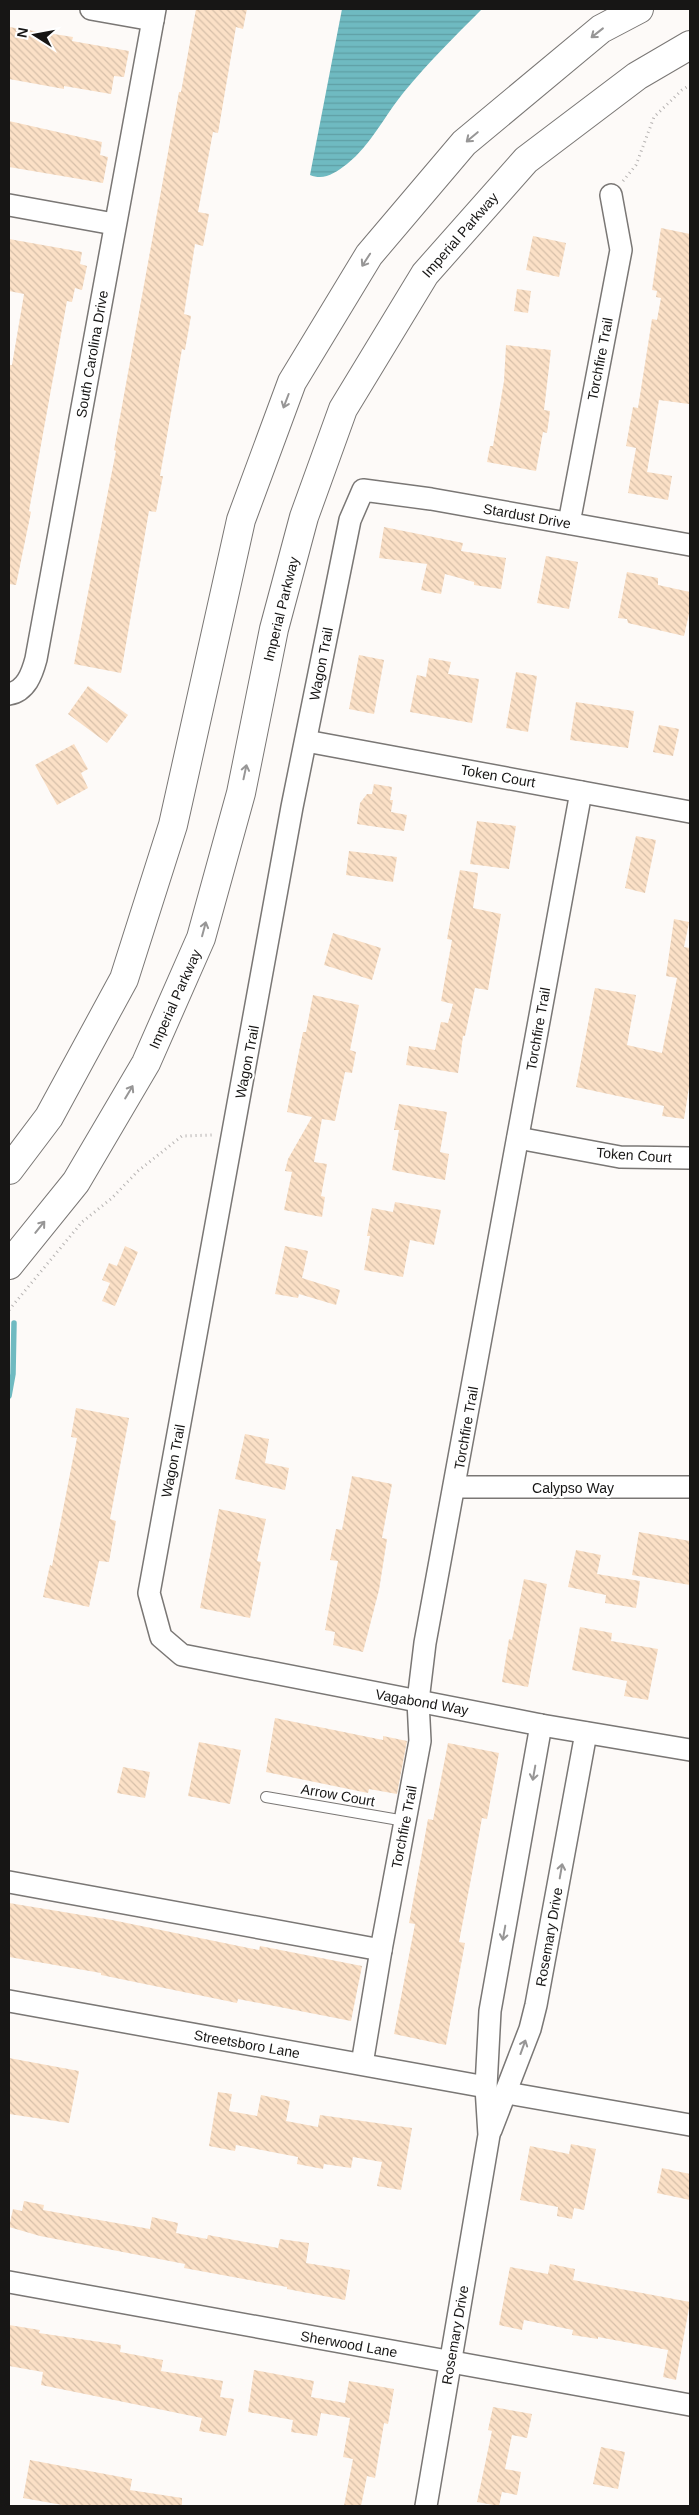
<svg xmlns="http://www.w3.org/2000/svg" width="699" height="2515" font-family="Helvetica,sans-serif">
	<style>
		.water { fill: url(#water-rules) }
		.lines { fill: none; stroke-linecap: round; stroke-linejoin: round }
		.stream { stroke: #6fbac1; stroke-width: 5.5 }
		.building { fill: url(#building-back-hatch) }
		.lane-casing { stroke: #7a7775; stroke-width: 12 }
		.street-casing { stroke: #7a7775; stroke-width: 24 }
		.primary-casing { stroke: #7a7775; stroke-width: 30 }
		.path { stroke: #b6b3b2; stroke-width: 3; stroke-dasharray: 1 4; stroke-linecap: butt }
		.lane { stroke: #fff; stroke-width: 10 }
		.street { stroke: #fff; stroke-width: 21 }
		.primary { stroke: #fff; stroke-width: 28 }
		.oneway { stroke: #979696 }
		.labels { text-anchor: middle; dominant-baseline: central; stroke-width: 4.5; stroke-linejoin: round; paint-order: stroke }
		.street-label { font-size: 14px; fill: #171615; stroke: #fff }
	</style>
	<defs>
		<pattern id="water-rules" width="6" height="5" patternUnits="userSpaceOnUse" patternTransform="scale(1.25)"><rect width="6" height="5" fill="#6fbac1"/><path d="M0 2.5h6" fill="none" stroke="#5f9fa5"/></pattern>
		<pattern id="building-back-hatch" width="6" height="6" patternUnits="userSpaceOnUse" patternTransform="scale(1.25)"><rect width="6" height="6" fill="#fbe0c6"/><path d="M-1 5l2 2M0 0l6 6M5-1l2 2" fill="none" stroke="#d6bfa9"/></pattern>
	</defs>
	<rect width="100%" height="100%" fill="#fdfaf8"/>
	<!-- water -->
	<path class="water" d="M342,9H482C455,36 428,63 404,92C385,115 371,145 347,164C335,173 324,181 310,175Z"/>
	<g class="lines">
		<!-- stream -->
		<polyline class="stream" points="9,1396 13,1374 14,1323"/>
	</g>
	<!-- building -->
	<g class="building">
		<polygon points="196,9 247,9 243,29 236,27 218,133 213,132 198,212 209,214 203,246 195,244 184,314 191,316 185,350 182,349 160,476 163,476 156,512 149,511 121,673 74,664 116,451 114,450 179,92 181,92"/>
		<polygon points="9,27 73,37 72,41 129,51 124,77 114,76 111,94 64,86 64,89 9,79"/>
		<polygon points="9,121 102,142 100,155 108,157 103,183 9,167"/>
		<polygon points="661,228 690,234 689,404 659,400 647,472 672,476 668,500 628,493 636,448 626,446 633,407 638,408 652,319 657,320 661,298 656,297 657,291 652,290"/>
		<polygon points="533,236 566,243 559,277 526,270"/>
		<polygon points="9,239 82,252 80,264 87,266 82,290 75,288 72,302 67,301 29,511 31,512 16,585 9,584 9,365 12,365 24,294 9,291"/>
		<polygon points="517,289 531,291 528,313 514,311"/>
		<polygon points="506,345 551,350 544,410 550,411 547,433 543,432 536,471 487,462 490,446 493,446 504,381"/>
		<polygon points="384,527 463,543 461,551 506,558 501,589 474,585 474,582 445,574 441,594 421,590 427,564 379,558"/>
		<polygon points="546,556 578,562 569,609 537,603"/>
		<polygon points="627,572 658,578 658,585 690,592 690,609 684,636 628,623 627,619 618,618"/>
		<polygon points="359,655 384,660 374,714 349,709"/>
		<polygon points="429,658 451,662 448,674 479,679 472,723 410,712 417,675 426,677"/>
		<polygon points="516,672 537,676 528,732 506,728"/>
		<polygon points="88,686 128,715 107,743 68,714"/>
		<polygon points="576,702 634,711 628,748 570,740"/>
		<polygon points="659,725 679,729 673,756 653,752"/>
		<polygon points="74,744 88,769 81,773 88,788 57,805 35,765"/>
		<polygon points="374,784 392,787 390,800 393,800 391,812 407,815 404,831 357,824 360,803 367,794 372,794"/>
		<polygon points="477,821 516,826 509,869 470,864"/>
		<polygon points="636,836 656,840 645,893 625,888"/>
		<polygon points="349,851 397,857 393,882 346,875"/>
		<polygon points="460,870 478,873 473,908 501,914 488,990 475,988 465,1036 463,1036 458,1073 406,1065 409,1046 435,1050 441,1022 448,1023 453,1004 441,1001 452,940 447,939"/>
		<polygon points="674,919 689,922 684,947 690,948 690,1081 684,1119 662,1116 664,1106 576,1087 595,988 636,995 627,1045 662,1053 677,978 666,976"/>
		<polygon points="333,933 381,948 372,980 324,965"/>
		<polygon points="313,995 359,1005 350,1050 356,1052 352,1073 345,1072 335,1121 322,1119 314,1162 327,1164 321,1196 325,1197 322,1217 284,1210 292,1172 285,1171 288,1159 312,1117 287,1112 303,1032 306,1032"/>
		<polygon points="399,1104 447,1112 440,1152 449,1154 445,1180 392,1170 399,1130 394,1130"/>
		<polygon points="395,1202 441,1210 434,1245 410,1240 403,1277 364,1270 370,1236 367,1236 372,1208 393,1212"/>
		<polygon points="125,1246 138,1252 115,1306 102,1301 110,1283 102,1280 109,1263 117,1266"/>
		<polygon points="285,1246 308,1251 302,1278 340,1290 336,1305 299,1294 298,1298 275,1294"/>
		<polygon points="76,1408 129,1418 110,1519 116,1521 109,1562 99,1561 89,1607 43,1597 50,1565 52,1566 77,1438 71,1437"/>
		<polygon points="245,1434 269,1439 265,1463 289,1468 285,1490 235,1479"/>
		<polygon points="352,1476 392,1484 382,1538 387,1539 379,1590 363,1652 333,1645 335,1632 325,1630 338,1561 330,1560 336,1529 342,1530"/>
		<polygon points="219,1509 266,1519 257,1561 261,1562 250,1618 200,1608"/>
		<polygon points="639,1532 690,1541 690,1585 632,1575"/>
		<polygon points="576,1550 601,1555 597,1574 640,1581 636,1608 605,1603 606,1595 568,1587"/>
		<polygon points="524,1579 547,1584 528,1687 502,1682 509,1639 512,1640"/>
		<polygon points="580,1627 612,1633 611,1641 658,1649 648,1700 624,1696 627,1681 572,1670"/>
		<polygon points="275,1718 383,1740 383,1736 407,1741 397,1794 369,1789 368,1793 266,1772"/>
		<polygon points="199,1742 241,1750 230,1804 188,1796"/>
		<polygon points="448,1743 499,1753 487,1819 482,1818 473,1868 459,1942 465,1943 446,2045 394,2034 415,1924 409,1923 423,1847 428,1819 433,1820"/>
		<polygon points="123,1767 150,1772 145,1798 117,1793"/>
		<polygon points="9,1903 112,1920 259,1950 260,1946 362,1966 351,2021 238,1999 237,2003 101,1975 101,1973 9,1957"/>
		<polygon points="9,2058 79,2071 69,2123 9,2114"/>
		<polygon points="218,2092 232,2094 229,2111 257,2116 261,2095 290,2101 286,2121 318,2127 320,2115 412,2128 401,2190 377,2186 382,2162 353,2157 351,2168 324,2164 323,2169 297,2164 298,2157 236,2145 235,2151 209,2146"/>
		<polygon points="571,2144 596,2149 584,2210 574,2208 572,2219 557,2216 558,2207 520,2200 530,2146 569,2154"/>
		<polygon points="662,2168 690,2174 690,2200 657,2193"/>
		<polygon points="24,2201 44,2205 43,2210 150,2229 152,2217 178,2223 176,2233 207,2239 208,2235 278,2248 280,2239 309,2243 306,2263 350,2270 345,2300 287,2289 287,2287 184,2268 185,2264 40,2236 9,2227 13,2209 22,2211"/>
		<polygon points="550,2264 575,2269 573,2280 690,2302 676,2380 663,2377 668,2350 598,2337 598,2339 572,2335 573,2330 524,2320 522,2330 499,2325 510,2267 548,2274"/>
		<polygon points="9,2325 40,2330 39,2333 121,2345 120,2352 163,2360 161,2371 223,2381 220,2397 234,2399 226,2436 199,2431 202,2418 41,2385 43,2372 9,2366"/>
		<polygon points="254,2370 314,2381 311,2397 345,2403 349,2381 394,2389 388,2424 384,2423 375,2478 367,2476 361,2506 344,2506 353,2459 343,2457 350,2418 321,2413 317,2436 291,2432 293,2420 248,2412"/>
		<polygon points="493,2407 532,2414 527,2438 512,2435 505,2469 521,2472 517,2495 502,2492 499,2506 477,2502 492,2431 488,2430"/>
		<polygon points="601,2447 625,2452 618,2489 593,2484"/>
		<polygon points="30,2460 132,2479 130,2490 182,2498 182,2506 68,2506 23,2498"/>
	</g>
	<g class="lines">
		<defs>
			<polyline id="lane" points="266,1797 405,1821"/>
			<g id="street">
				<polyline points="91,9 153,20"/>
				<polyline points="9,205 114,224"/>
				<polyline points="569,523 621,250 611,195"/>
				<polyline points="690,545 431,499 363,490 350,520 292,807 149,1593 161,1637 182,1655 541,1725 690,1750"/>
				<path d="M9,694C26,691 32,674 36,659L155,9"/>
				<polyline points="306,741 690,812"/>
				<polyline points="518,1138 620,1157 690,1158"/>
				<polyline points="455,1487 690,1487"/>
				<polyline points="9,1882 381,1950"/>
				<polyline points="9,2001 486,2087"/>
				<polyline points="362,2064 381,1950 420,1741 418,1701 425,1643 581,792"/>
				<polyline points="507,2093 690,2125"/>
				<polyline points="491,2130 530,2029 536,2005 586,1733"/>
				<polyline points="9,2282 690,2405"/>
				<polyline points="426,2506 489,2135 486,2087 490,2011 541,1725"/>
			</g>
			<g id="primary">
				<polyline points="9,1170 49,1117 124,979 173,825 241,520 292,382 369,255 464,143 601,29 639,9"/>
				<polyline points="9,1265 76,1182 146,1063 201,938 241,793 274,629 304,517 343,409 425,274 526,160 637,76 690,45"/>
			</g>
		</defs>
		<!-- lane casing -->
		<use href="#lane" class="lane-casing"/>
		<!-- street casing -->
		<use href="#street" class="street-casing"/>
		<!-- primary casing -->
		<use href="#primary" class="primary-casing"/>
		<!-- path -->
		<g class="path">
			<polyline points="623,181 636,165 654,117 682,90 690,85"/>
			<polyline points="9,1310 82,1222 112,1198 138,1171 182,1136 213,1135"/>
		</g>
		<!-- lane -->
		<use href="#lane" class="lane"/>
		<!-- street -->
		<use href="#street" class="street"/>
		<!-- primary -->
		<use href="#primary" class="primary"/>
	</g>
	<!-- one-way arrows -->
	<defs><path id="oneway-shaft" d="M-6 0H5M1.5-3L5.5 0L1.5 3" fill="none" stroke-width="1.6" stroke-linecap="round" stroke-linejoin="round" transform="scale(1.25)"/></defs>
	<g class="oneway">
		<use href="#oneway-shaft" transform="translate(597 33) rotate(142)"/>
		<use href="#oneway-shaft" transform="translate(472 137) rotate(140)"/>
		<use href="#oneway-shaft" transform="translate(366 260) rotate(123)"/>
		<use href="#oneway-shaft" transform="translate(286 401) rotate(111)"/>
		<use href="#oneway-shaft" transform="translate(245 772) rotate(-78)"/>
		<use href="#oneway-shaft" transform="translate(204 929) rotate(-75)"/>
		<use href="#oneway-shaft" transform="translate(129 1092) rotate(-59)"/>
		<use href="#oneway-shaft" transform="translate(40 1227) rotate(-51)"/>
		<use href="#oneway-shaft" transform="translate(534 1773) rotate(100)"/>
		<use href="#oneway-shaft" transform="translate(561 1871) rotate(-80)"/>
		<use href="#oneway-shaft" transform="translate(504 1933) rotate(100)"/>
		<use href="#oneway-shaft" transform="translate(523 2047) rotate(-70)"/>
	</g>
	<g class="labels">
		<!-- street labels -->
		<g class="street-label">
			<text transform="translate(460 235) rotate(-49)">Imperial Parkway</text>
			<text transform="translate(92 354) rotate(-80)">South Carolina Drive</text>
			<text transform="translate(600 359) rotate(-79)">Torchfire Trail</text>
			<text transform="translate(527 516) rotate(10)">Stardust Drive</text>
			<text transform="translate(281 609) rotate(-76)">Imperial Parkway</text>
			<text transform="translate(321 664) rotate(-79)">Wagon Trail</text>
			<text transform="translate(498 776) rotate(10)">Token Court</text>
			<text transform="translate(175 999) rotate(-66)">Imperial Parkway</text>
			<text transform="translate(538 1029) rotate(-80)">Torchfire Trail</text>
			<text transform="translate(247 1062) rotate(-79)">Wagon Trail</text>
			<text transform="translate(634 1155) rotate(4)">Token Court</text>
			<text transform="translate(466 1428) rotate(-80)">Torchfire Trail</text>
			<text transform="translate(173 1461) rotate(-79)">Wagon Trail</text>
			<text x="573" y="1488">Calypso Way</text>
			<text transform="translate(422 1702) rotate(10)">Vagabond Way</text>
			<text transform="translate(338 1795) rotate(10)">Arrow Court</text>
			<text transform="translate(404 1827) rotate(-79)">Torchfire Trail</text>
			<text transform="translate(549 1937) rotate(-80)">Rosemary Drive</text>
			<text transform="translate(247 2044) rotate(10)">Streetsboro Lane</text>
			<text transform="translate(455 2335) rotate(-80)">Rosemary Drive</text>
			<text transform="translate(349 2344) rotate(10)">Sherwood Lane</text>
		</g>
	</g>
	<!-- border -->
	<rect width="699" height="2515" fill="none" stroke="#171615" stroke-width="20"/>
	<!-- north arrow -->
	<g transform="translate(35 35) rotate(281)" stroke="#ffffff" stroke-width="4" paint-order="stroke">
	<path d="M0-4L9 19L0 12L-9 19Z" fill="#171615"/>
	<text y="-8" font-size="14" font-weight="bold" text-anchor="middle" fill="#171615">N</text>
	</g>
</svg>
